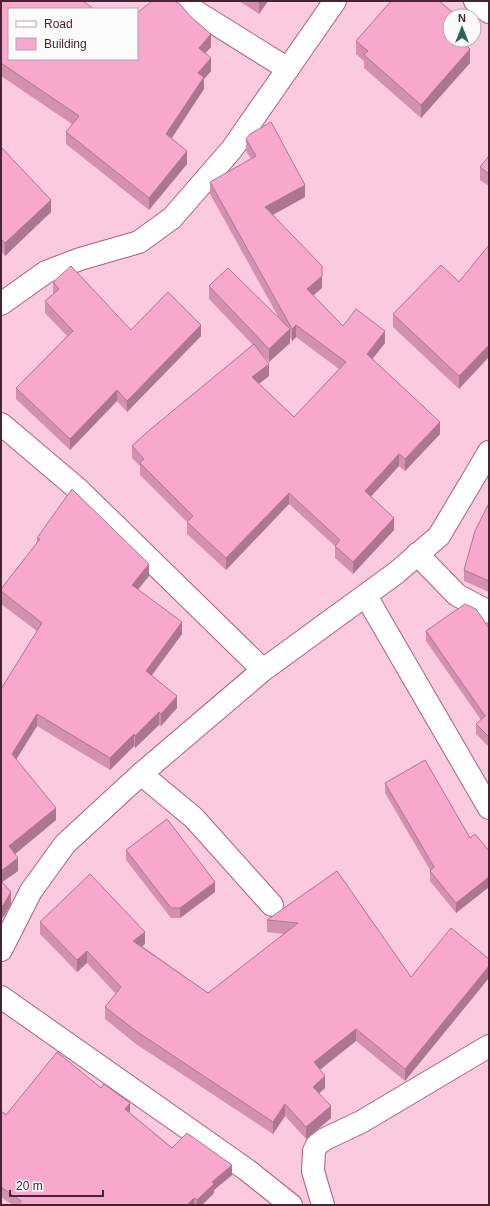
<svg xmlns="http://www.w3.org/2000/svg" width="490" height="1206" font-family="Arial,sans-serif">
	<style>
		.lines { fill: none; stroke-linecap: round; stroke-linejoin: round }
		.minor-casing { stroke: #a95f83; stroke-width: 24 }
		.minor { stroke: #fff; stroke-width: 22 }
		.wall { fill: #d490af; fill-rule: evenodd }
		.shaded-wall { fill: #ad768f }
		.building { fill: #f7a8cc; stroke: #ad768f }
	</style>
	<rect width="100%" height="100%" fill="#fccadf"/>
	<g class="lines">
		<defs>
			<g id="minor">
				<polyline points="179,1 288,69"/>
				<polyline points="475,1 489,12"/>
				<polyline points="1,304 46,272 80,259 139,242 172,218 232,149 335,1"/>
				<polyline points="1,424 79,490 263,670"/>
				<polyline points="417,554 457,595 489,612"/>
				<polyline points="366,596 489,808"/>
				<polyline points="141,774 194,818 272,905"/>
				<polyline points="1,950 31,891 65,844 141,774 263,670 396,573 439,536 489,452"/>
				<polyline points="1,997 247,1170 291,1205"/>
				<polyline points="323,1205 313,1171 314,1151 317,1145 325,1139 361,1122 489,1046"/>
			</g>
		</defs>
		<!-- minor casing -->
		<use href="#minor" class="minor-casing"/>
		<!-- minor -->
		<use href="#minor" class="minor"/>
	</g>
	<!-- wall -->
	<g class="wall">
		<polygon points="1,1 137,59 211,47 205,53 211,71 204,79 204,89 171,139 187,164 149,210 66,144 66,132 72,124 1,76"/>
		<polygon points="239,1 268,1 259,14"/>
		<polygon points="450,40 470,63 421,118 364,68 364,61 356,54 356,41"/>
		<path d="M246,139L305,197L273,215L322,288L313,295L343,326L385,343L372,359L440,434L405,471L399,466L371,496L394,530L353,574L335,558V546L289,504L226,570L187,534V522L140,475V466L132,458V446L253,345L209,299V286L280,320L210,194V182L251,159L246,151ZM290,337L292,341L296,337L339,369L294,417L259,384L269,376L260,352L269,362L290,343Z"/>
		<polygon points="1,147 51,212 5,256 1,251"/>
		<polygon points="489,156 489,186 480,180 480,167"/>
		<polygon points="489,245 459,389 393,327 393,314 459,282"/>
		<polygon points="53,282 131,330 201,336 127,412 117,401 70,450 16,399 16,388 67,336 45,313 45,301 53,294"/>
		<polygon points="489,503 489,592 464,581 464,570"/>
		<polygon points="37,538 149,576 138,589 182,634 152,675 177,708 161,726 159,725 135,748 134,746 110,770 37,726 16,760 56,820 15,854 18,871 2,882 11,904 4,916 1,919 1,689 37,631 1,604 1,589 37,543"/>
		<polygon points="489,628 489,747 476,734 476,724 481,720 426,641 426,631"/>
		<polygon points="385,783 489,851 489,887 456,913 430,881 430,870 385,793"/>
		<polygon points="126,850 215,892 180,918 171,918 126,860"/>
		<polygon points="337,871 411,977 405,1081 356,1041 320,1070 325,1088 319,1093 331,1118 306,1139 285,1116 273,1134 136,1044 105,1019 105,1007 116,994 87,963 77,972 40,934 40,922 145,944 142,946 208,993 284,934 267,932 267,920"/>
		<polygon points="1,1111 6,1115 130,1113 172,1148 232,1175 214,1190 214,1193 202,1205 13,1205 1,1197"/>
	</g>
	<!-- shaded-wall -->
	<g class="shaded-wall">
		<polygon points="259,1 268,1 259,14"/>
		<polygon points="211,34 211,47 199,60 199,48"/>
		<polygon points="470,49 470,63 421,118 421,105"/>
		<polygon points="211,58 211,71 204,79 204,89 166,147 166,134 198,73"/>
		<polygon points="187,151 187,164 149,210 149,198"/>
		<polygon points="305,185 305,197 265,219 265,207"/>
		<polygon points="51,200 51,212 5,256 5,243"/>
		<polygon points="322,276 322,288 307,301 307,289"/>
		<polygon points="201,325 201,336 127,412 127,401"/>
		<polygon points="296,325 296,337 292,341 292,329"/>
		<polygon points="290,329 290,343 269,362 269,349"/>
		<polygon points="385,331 385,343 367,366 367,354"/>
		<polygon points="489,345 489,357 459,389 459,376"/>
		<polygon points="269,364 269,376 252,389 252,377"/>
		<polygon points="117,390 117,401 70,450 70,439"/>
		<polygon points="440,422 440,434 405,471 405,459"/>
		<polygon points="399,454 399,466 365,503 365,491"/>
		<polygon points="289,493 289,504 226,570 226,558"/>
		<polygon points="394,518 394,530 353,574 353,562"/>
		<polygon points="149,564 149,576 132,597 132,585"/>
		<polygon points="182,622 182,634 146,683 146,671"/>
		<polygon points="177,696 177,708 161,726 161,714"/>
		<polygon points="159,712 159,725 135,748 135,736"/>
		<polygon points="37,714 37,726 12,766 12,754"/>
		<polygon points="134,734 134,746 110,770 110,758"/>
		<polygon points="56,808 56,820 9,859 9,846"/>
		<polygon points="18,858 18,871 1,883 1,871"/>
		<polygon points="489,877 489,887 456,913 456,903"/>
		<polygon points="215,882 215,892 180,918 180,908"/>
		<polygon points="11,892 11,904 4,916 1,919 1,907"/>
		<polygon points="145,932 145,944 133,953 133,941"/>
		<polygon points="87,951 87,963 77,972 77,960"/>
		<polygon points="489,966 489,978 405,1081 405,1069"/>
		<polygon points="356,1029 356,1041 314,1074 314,1062"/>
		<polygon points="325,1076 325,1088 313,1099 313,1087"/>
		<polygon points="130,1103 130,1112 125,1119 125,1109"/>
		<polygon points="285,1104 285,1116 273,1134 273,1122"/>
		<polygon points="331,1106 331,1118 306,1139 306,1127"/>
		<polygon points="232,1165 232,1175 214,1190 214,1193 202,1205 197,1205 197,1200 212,1182"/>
		<polygon points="194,1198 194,1205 187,1205"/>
	</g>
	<!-- building -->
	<g class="building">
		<polygon points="1,1 83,1 94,9 9,9 9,59 137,59 137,13 152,1 175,1 180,4 191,17 211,34 199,48 211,58 198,73 204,77 166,134 187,151 149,198 66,132 79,116 1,63"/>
		<polygon points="391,1 439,1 457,16 450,16 450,40 460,40 470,49 421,105 364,55 368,51 356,41"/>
		<polygon points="271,122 305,185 265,207 322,266 322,276 307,289 343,326 356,309 385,331 367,354 440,422 405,459 399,454 365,491 394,518 353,562 335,546 340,540 289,493 226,558 187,522 193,516 140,463 144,459 132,446 146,433 254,344 269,364 252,377 294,417 346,362 296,325 292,329 210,182 256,156 246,139 250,134"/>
		<polygon points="1,147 51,200 5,243 1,239"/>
		<polygon points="489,156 489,174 480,167"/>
		<polygon points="489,245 489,345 459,376 393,314 441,265 459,282"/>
		<polygon points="71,266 131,330 168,292 201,325 127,401 117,390 70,439 16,388 73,331 45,301 59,289 53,282"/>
		<polygon points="228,268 290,329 269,349 209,286"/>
		<polygon points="72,489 149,564 132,585 182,622 146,671 177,696 161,714 159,712 135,736 134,734 110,758 37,714 12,754 56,808 9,846 18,858 1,871 1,689 42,623 1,591 1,589 40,539 37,538"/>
		<polygon points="489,503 489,581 464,570 475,531"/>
		<polygon points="465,604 476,609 489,628 489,737 476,724 485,716 426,631"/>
		<polygon points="425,760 470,838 475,834 489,851 489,877 456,903 430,871 434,867 385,783"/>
		<polygon points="167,819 215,882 180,908 171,908 126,850"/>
		<polygon points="337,871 411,977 451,928 489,959 489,966 405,1069 356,1029 314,1062 325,1076 313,1087 331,1106 306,1127 285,1104 273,1122 136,1031 105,1007 121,987 87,951 77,960 40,922 90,874 145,932 133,941 208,993 298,923 267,920"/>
		<polygon points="1,881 11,892 4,904 1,907"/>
		<polygon points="57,1052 101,1088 104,1084 130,1103 125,1109 172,1148 187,1133 232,1165 212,1182 214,1184 197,1200 194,1198 187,1205 19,1205 21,1201 1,1187 1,1111 6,1115"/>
	</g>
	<!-- border -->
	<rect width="490" height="1206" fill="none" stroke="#452534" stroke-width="4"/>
	<!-- legend -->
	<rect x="8" y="8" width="130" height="52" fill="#fbfbfb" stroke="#b2a5ab"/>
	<rect x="16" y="21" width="20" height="6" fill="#ffffff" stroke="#b2a5ab"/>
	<text x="44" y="28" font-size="12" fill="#452534">Road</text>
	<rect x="16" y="38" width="20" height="12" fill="#f7a8cc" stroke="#b2a5ab"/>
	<text x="44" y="48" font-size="12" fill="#452534">Building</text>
	<!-- north arrow -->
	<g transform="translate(462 28)"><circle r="19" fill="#fbfbfb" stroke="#b2a5ab"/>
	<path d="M0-3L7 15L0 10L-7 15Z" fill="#286754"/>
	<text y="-6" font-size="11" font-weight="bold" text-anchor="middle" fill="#452534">N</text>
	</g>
	<!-- scale -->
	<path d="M10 1190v6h93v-6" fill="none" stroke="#452534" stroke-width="2"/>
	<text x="16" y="1190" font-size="12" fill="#452534" stroke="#fbfbfb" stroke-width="3" paint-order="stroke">20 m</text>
</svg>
